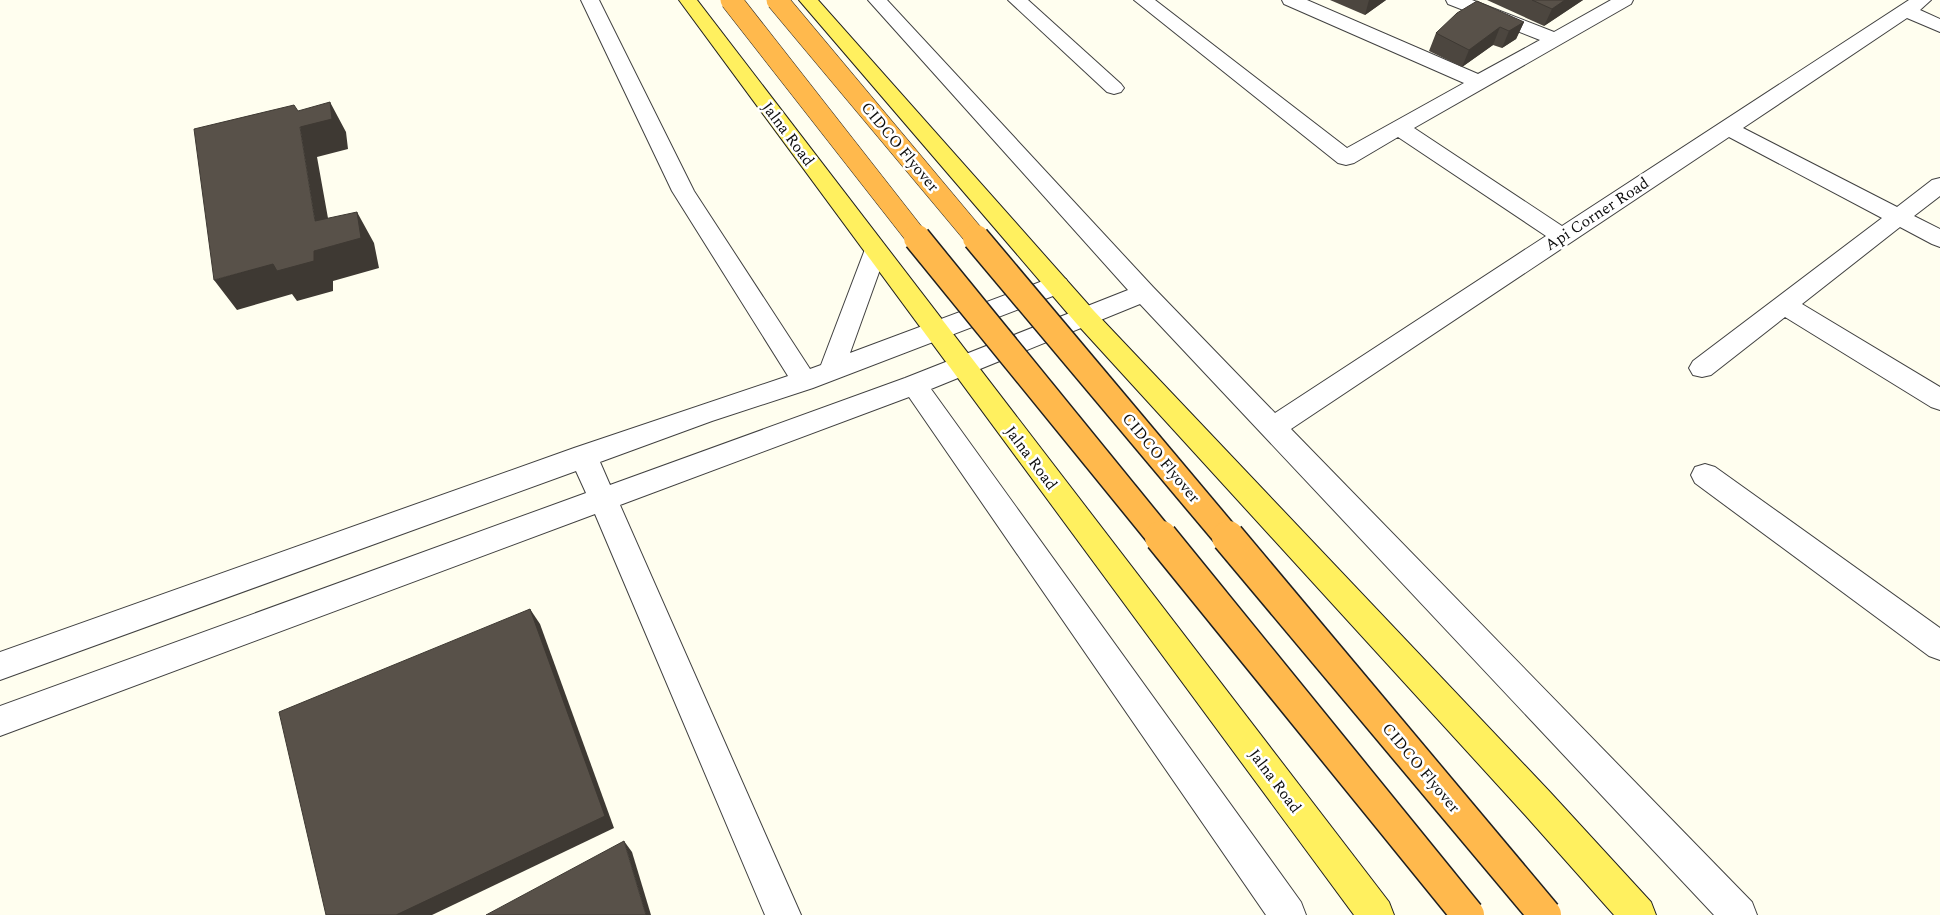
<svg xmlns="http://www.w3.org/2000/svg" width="1940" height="915" font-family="Spectral,serif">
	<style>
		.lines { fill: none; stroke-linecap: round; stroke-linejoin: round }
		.minor-casing { stroke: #414141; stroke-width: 2 }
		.major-casing { stroke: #1f1f1f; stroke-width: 2 }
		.minor { fill: #fff; fill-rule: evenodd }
		.major { fill: #fff05f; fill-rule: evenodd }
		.highway-bridge-far2-casing { stroke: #1f1f1f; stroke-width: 22; stroke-linecap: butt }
		.highway-bridge-far1-casing { stroke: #1f1f1f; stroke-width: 29; stroke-linecap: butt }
		.highway-bridge-casing { stroke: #1f1f1f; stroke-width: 35; stroke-linecap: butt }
		.highway-bridge-far2 { stroke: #ffb94d; stroke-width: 21 }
		.highway-bridge-far1 { stroke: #ffb94d; stroke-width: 26 }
		.highway-bridge { stroke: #ffb94d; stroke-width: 32 }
		.wall { fill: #4c463f }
		.shaded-wall { fill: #3e3933 }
		.building { fill: #585149; stroke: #3e3933 }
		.labels { text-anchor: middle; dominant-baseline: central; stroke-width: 5; stroke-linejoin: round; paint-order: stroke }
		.street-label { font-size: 16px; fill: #0e0e0e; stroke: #fff }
	</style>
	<rect width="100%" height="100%" fill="#fffeef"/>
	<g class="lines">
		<defs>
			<g id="minor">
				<polygon points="581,0 599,0 694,191 810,369 821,365 867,244 875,242 883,244 887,250 850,353 1048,279 1057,277 1066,279 1069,285 1066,291 813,388 712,421 600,462 610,485 905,378 1128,290 868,0 887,0 1153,287 1275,413 1546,236 1398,137 1354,163 1346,165 1338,163 1134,0 1155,0 1347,148 1464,83 1284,4 1282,0 1307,0 1478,74 1540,40 1448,4 1446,0 1472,0 1554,32 1611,0 1633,0 1631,4 1414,128 1562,226 1909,0 1931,0 1920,10 1940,19 1940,32 1907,18 1743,128 1897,207 1932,180 1940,178 1940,196 1914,216 1940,229 1940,247 1932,244 1900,227 1802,304 1940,387 1940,410 1931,407 1785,317 1711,375 1702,377 1693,375 1689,368 1693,361 1882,218 1729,137 1291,429 1752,902 1757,915 1714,915 1140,304 931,389 1301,902 1306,915 1266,915 909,397 620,505 801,915 765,915 595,514 0,736 0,706 586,493 576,471 0,680 0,652 574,448 788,376 672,191"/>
				<polygon points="1008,0 1028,0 1121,84 1124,88 1121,92 1114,94 1107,92"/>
				<polygon points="1705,464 1715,467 1940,628 1940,660 1929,656 1695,483 1691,475 1695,467"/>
			</g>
			<g id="major">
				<polygon points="679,0 697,0 1389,902 1394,915 1354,915"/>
				<polygon points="799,0 818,0 1094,311 1550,792 1651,902 1656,915 1614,915 1526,816 1076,323"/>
			</g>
		</defs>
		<!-- minor casing -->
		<use href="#minor" class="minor-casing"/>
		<!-- major casing -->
		<use href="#major" class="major-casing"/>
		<!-- minor -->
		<use href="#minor" class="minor"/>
		<!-- major -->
		<use href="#major" class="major"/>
		<defs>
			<g id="highway-bridge-far2">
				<polyline points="731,0 918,239"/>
				<polyline points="777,0 977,239"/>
			</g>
			<g id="highway-bridge-far1">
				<polyline points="917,238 1162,539"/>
				<polyline points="976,238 1229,539"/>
			</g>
			<g id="highway-bridge">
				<polyline points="1161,537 1468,915"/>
				<polyline points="1228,537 1545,915"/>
			</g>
		</defs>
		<!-- highway-bridge-far2 casing -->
		<use href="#highway-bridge-far2" class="highway-bridge-far2-casing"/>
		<!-- highway-bridge-far1 casing -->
		<use href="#highway-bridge-far1" class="highway-bridge-far1-casing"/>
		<!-- highway-bridge casing -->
		<use href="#highway-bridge" class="highway-bridge-casing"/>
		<!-- highway-bridge-far2 -->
		<use href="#highway-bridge-far2" class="highway-bridge-far2"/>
		<!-- highway-bridge-far1 -->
		<use href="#highway-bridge-far1" class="highway-bridge-far1"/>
		<!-- highway-bridge -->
		<use href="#highway-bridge" class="highway-bridge"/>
	</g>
	<!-- wall -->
	<g class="wall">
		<polygon points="1330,0 1386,0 1365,15"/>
		<polygon points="1487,0 1583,0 1544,26"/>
		<polygon points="1524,22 1516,39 1502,48 1493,45 1462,67 1429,51 1436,33"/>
	</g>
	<!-- shaded-wall -->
	<g class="shaded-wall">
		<polygon points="1369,0 1386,0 1365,15"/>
		<polygon points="1565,0 1583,0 1544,26 1552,9"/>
		<polygon points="1524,22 1516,39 1502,48 1509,31"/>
		<polygon points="1500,27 1493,45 1462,67 1469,50"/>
		<polygon points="330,102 346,132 348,149 317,157 333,246 357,212 374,243 379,268 333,281 333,291 297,301 292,294 237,310 214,280 314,251 315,221 300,127"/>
		<polygon points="530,609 540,624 614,828 432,915 396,915"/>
		<polygon points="624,841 632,852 651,915 646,915"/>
	</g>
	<!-- building -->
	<g class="building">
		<polygon points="1532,0 1565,0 1552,9"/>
		<polygon points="1477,1 1524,22 1509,31 1500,27 1469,50 1436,33 1457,13"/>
		<polygon points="330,102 332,119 300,127 315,221 357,212 361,238 314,251 314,261 277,271 273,264 214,280 194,129 294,105 298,111"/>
		<polygon points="530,609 605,816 396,915 326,915 279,712"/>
		<polygon points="624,841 646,915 486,915"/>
	</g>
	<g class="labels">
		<!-- street labels -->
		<g class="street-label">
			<text transform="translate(788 134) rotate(53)">Jalna Road</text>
			<text transform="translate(900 147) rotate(50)">CIDCO Flyover</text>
			<text transform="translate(1597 214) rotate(-33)">Api Corner Road</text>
			<text transform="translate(1031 458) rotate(53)">Jalna Road</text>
			<text transform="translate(1161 458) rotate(50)">CIDCO Flyover</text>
			<text transform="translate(1421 768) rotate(50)">CIDCO Flyover</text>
			<text transform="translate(1275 781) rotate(53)">Jalna Road</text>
		</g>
	</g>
</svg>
